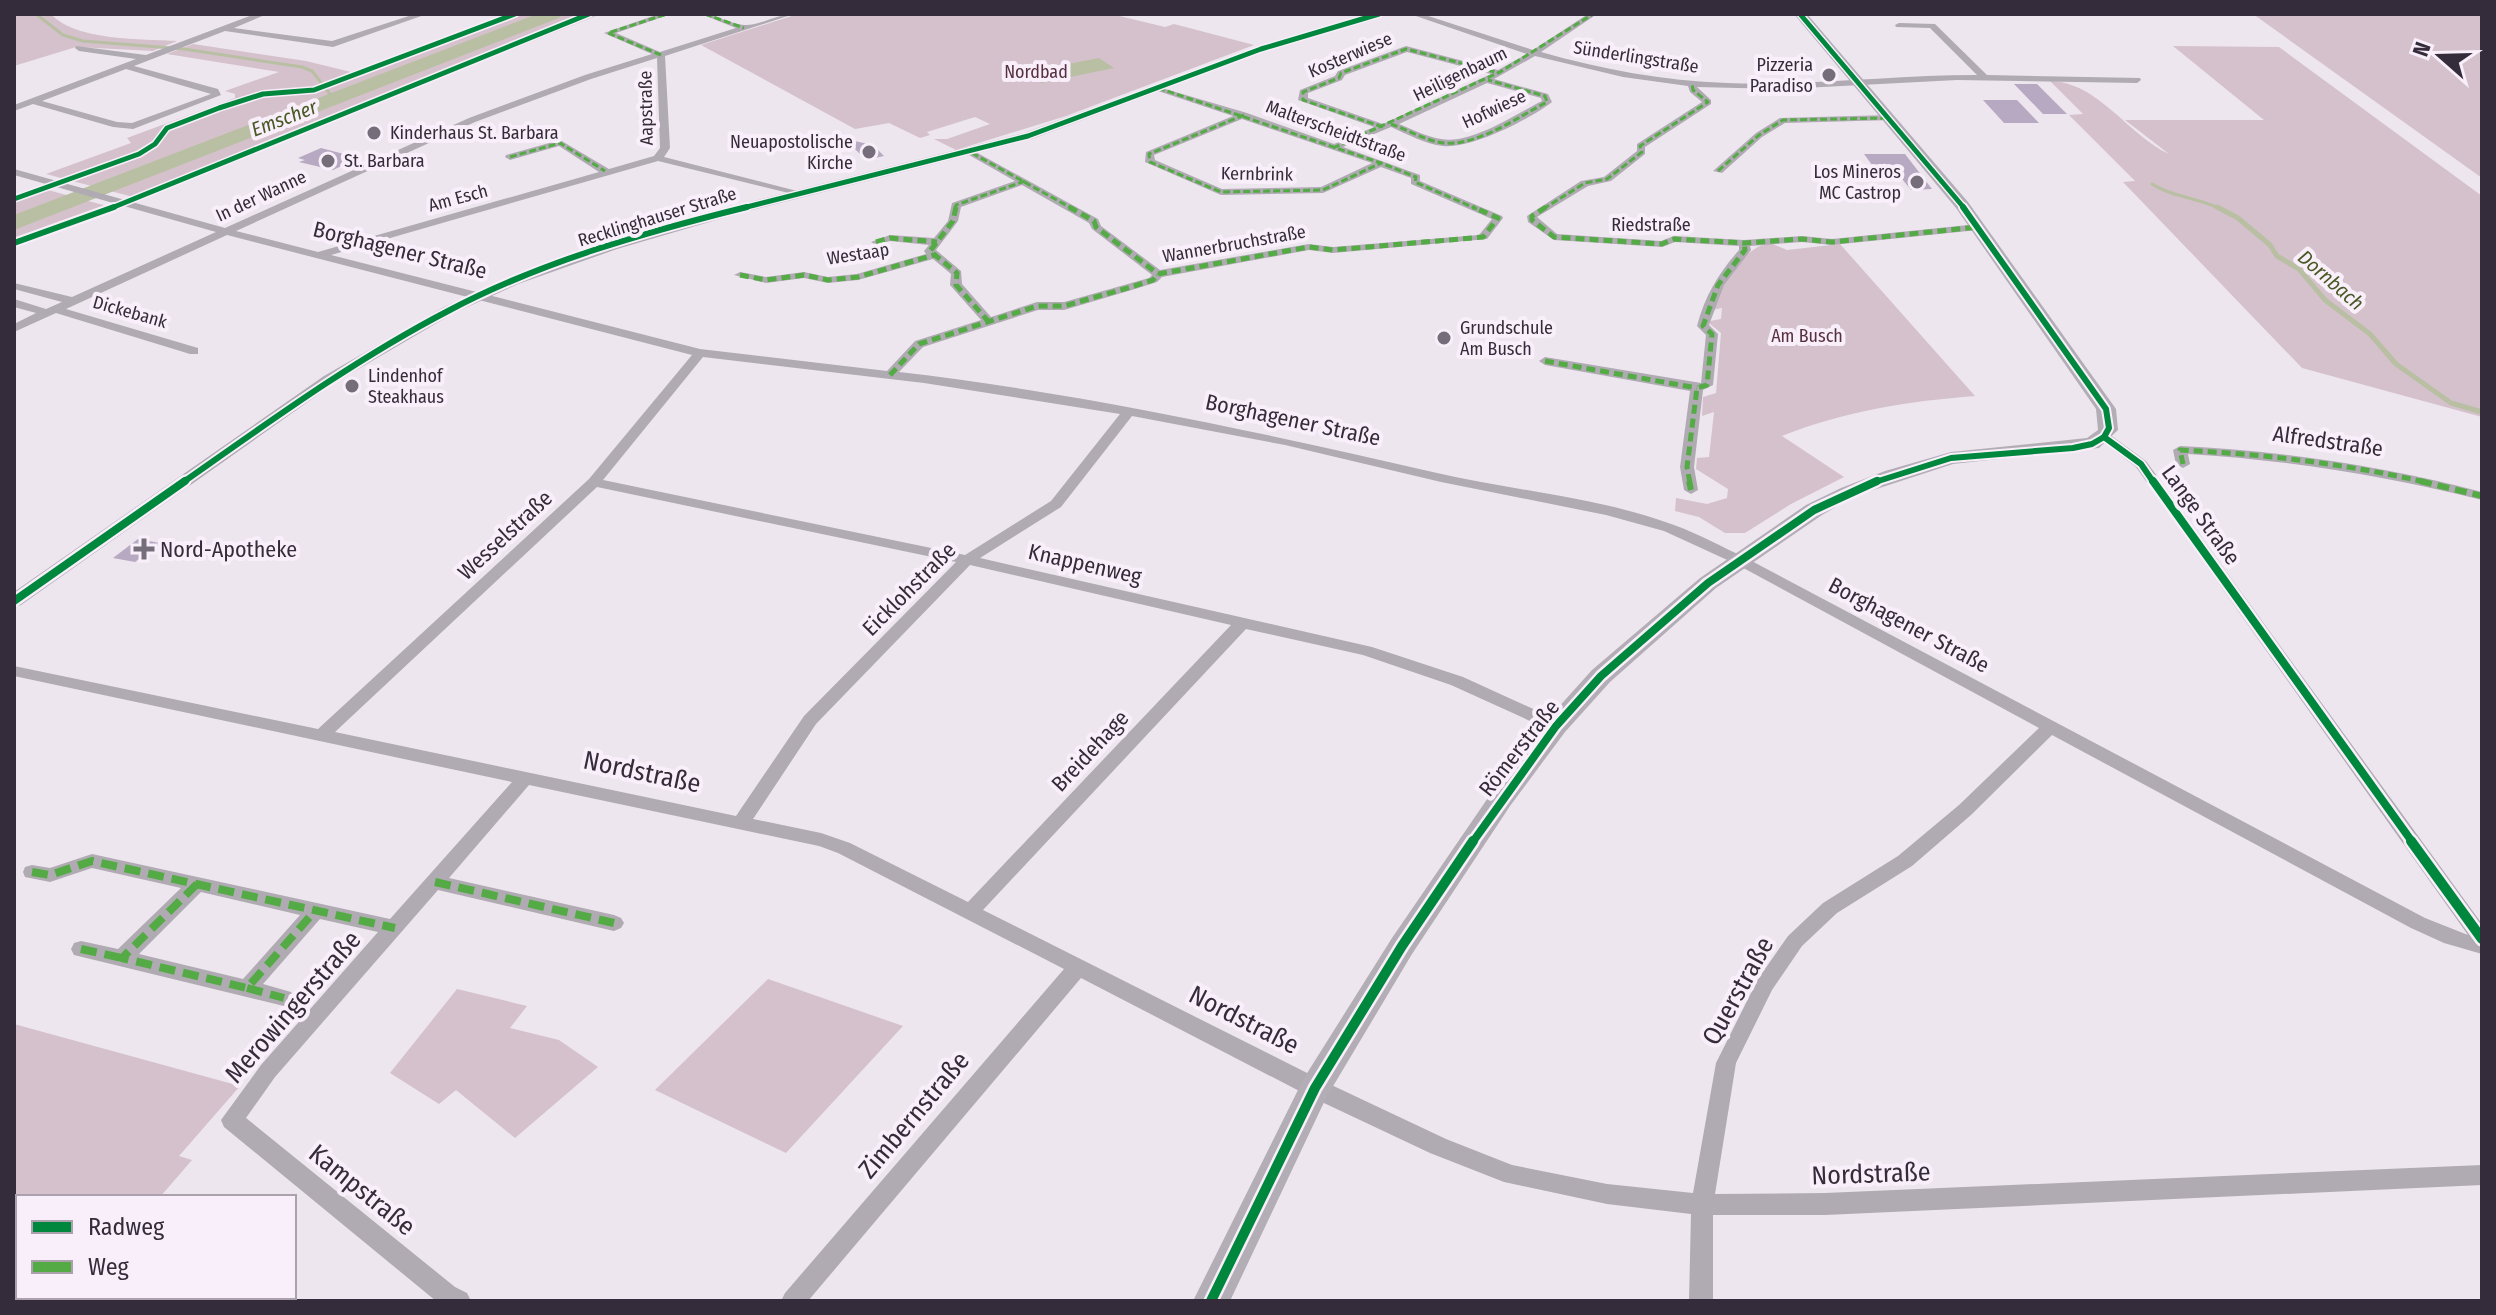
<svg xmlns="http://www.w3.org/2000/svg" width="2496" height="1315" font-family="'Fira Sans Condensed',sans-serif">
	<style>
		.green { fill: #d5c1cb }
		.water { fill: #b8bfa3 }
		.lines { fill: none; stroke-linecap: round; stroke-linejoin: round }
		.stream-far1 { stroke: #b8bfa3; stroke-width: 3 }
		.stream { stroke: #b8bfa3; stroke-width: 5 }
		.river { fill: #b8bfa3; fill-rule: evenodd }
		.building { fill: #b7a9c1 }
		.minor { fill: #b0aab2; fill-rule: evenodd }
		.tertiary { fill: #b0aab2; fill-rule: evenodd }
		.secondary { fill: #b3adb6; fill-rule: evenodd }
		.quiet-far3 { stroke: #54ab46; stroke-width: 3; stroke-dasharray: 7 3; stroke-linecap: butt }
		.quiet-far2 { stroke: #54ab46; stroke-width: 5; stroke-dasharray: 9 5; stroke-linecap: butt }
		.quiet-far1 { stroke: #54ab46; stroke-width: 6; stroke-dasharray: 12 6; stroke-linecap: butt }
		.quiet { stroke: #54ab46; stroke-width: 8; stroke-dasharray: 16 8; stroke-linecap: butt }
		.cycleway-far3-casing { stroke: #f8effa; stroke-width: 8 }
		.cycleway-far2-casing { stroke: #f8effa; stroke-width: 10 }
		.cycleway-far1-casing { stroke: #f8effa; stroke-width: 13 }
		.cycleway-casing { stroke: #f8effa; stroke-width: 15 }
		.cycleway-far3 { stroke: #00873e; stroke-width: 5 }
		.cycleway-far2 { stroke: #00873e; stroke-width: 6 }
		.cycleway-far1 { stroke: #00873e; stroke-width: 8 }
		.cycleway { stroke: #00873e; stroke-width: 10 }
		.poi-dot { fill: #756d79; stroke: #f8effa; stroke-width: 3 }
		.labels { text-anchor: middle; dominant-baseline: central; stroke-width: 8; stroke-linejoin: round; paint-order: stroke }
		.far-street-label { font-size: 18px; fill: #342c3a; stroke: #f8effa }
		.far-poi-label { font-size: 18px; fill: #342c3a; stroke: #f8effa; text-anchor: start }
		.far-park-label { font-size: 18px; fill: #57313f; stroke: #f8effa }
		.far-water-label { font-size: 20px; font-style: italic; fill: #485924; stroke: #f8effa }
		.street-label { font-size: 22px; fill: #342c3a; stroke: #f8effa }
		.poi-label { font-size: 22px; fill: #342c3a; stroke: #f8effa; text-anchor: start }
		.near-street-label { font-size: 26px; fill: #342c3a; stroke: #f8effa }
	</style>
	<rect width="100%" height="100%" fill="#ede6ee"/>
	<!-- green -->
	<g class="green">
		<path d="M14,14H51C75,41 143,39 177,41L153,51L76,47L14,66Z"/>
		<polygon points="506,14 601,14 137,198 46,174 131,143 127,138 235,98 235,94 225,91 279,72 167,54 193,44 306,61 351,72"/>
		<polygon points="798,14 1111,14 1165,27 1174,24 1254,45 1066,116 956,150 934,139 947,139 990,124 975,117 927,132 930,135 920,138 889,123 855,129 701,45"/>
		<polygon points="2253,14 2482,14 2482,178"/>
		<path d="M2173,46L2279,47L2482,196V417L2302,368L2123,182L2135,181L2069,115L2083,114L2050,81C2098,82 2127,134 2169,154L2125,120H2264Z"/>
		<polygon points="37,187 118,209 14,248 14,197"/>
		<path d="M1770,243L1787,250L1840,244L1975,396C1910,401 1844,411 1782,436L1844,477L1791,504L1745,533H1725L1699,517L1675,511L1676,498L1707,504L1727,498L1728,489L1696,469L1697,458L1709,457L1714,412L1702,416L1703,397L1716,393L1721,333L1710,324V321L1721,319L1722,308L1712,310C1722,285 1741,248 1770,243Z"/>
		<polygon points="768,979 903,1026 786,1153 655,1090"/>
		<polygon points="457,989 527,1006 510,1028 559,1040 598,1067 515,1138 456,1090 439,1104 390,1073"/>
		<polygon points="14,1024 240,1086 179,1156 192,1160 160,1197 18,1197 18,1297 73,1297 69,1301 14,1301"/>
	</g>
	<!-- water -->
	<polygon class="water" points="1099,58 1114,68 1041,83 1027,72"/>
	<g class="lines">
		<!-- stream-far1 -->
		<g class="stream-far1">
			<polyline points="36,14 63,35 83,41 184,49 302,67 312,71 334,99"/>
			<path d="M2152,184C2172,197 2199,198 2221,209"/>
		</g>
		<!-- stream -->
		<polyline class="stream" points="2217,207 2238,218 2270,245 2277,256 2299,269 2325,300 2370,334 2396,364 2451,403 2482,412"/>
		<!-- river -->
		<polygon class="river" points="537,14 562,14 559,18 14,230 14,215"/>
	</g>
	<!-- building -->
	<g class="building">
		<polygon points="2014,84 2037,84 2067,114 2043,114"/>
		<polygon points="1983,100 2017,100 2039,123 2004,123"/>
		<polygon points="845,139 873,145 884,156 866,160"/>
		<polygon points="321,148 359,158 333,170 299,162 305,160 298,158"/>
		<polygon points="1864,154 1905,154 1932,189 1911,190 1894,169 1875,169"/>
		<polygon points="138,539 160,543 135,562 113,558"/>
	</g>
	<g class="lines">
		<!-- minor -->
		<g class="minor">
			<path d="M255,14H267L234,28L332,41L415,14H427L333,47L225,31L134,66L218,89L221,95L133,129L113,127L33,104L14,111V105L136,59L79,51L75,48L76,46L146,55ZM126,69L211,94L132,123L117,122L42,101Z"/>
			<path d="M659,14H671L616,33L660,52L736,28L701,14C717,14 729,24 744,25C759,26 777,14 794,14L665,56L670,148L664,157L801,192V196L658,161L331,255L700,349L887,371L915,341L981,320L950,285L951,274L933,259L858,280L828,283L804,278L766,283L734,275L740,272L766,277L804,272L828,277L857,274L926,254L924,251L929,245L890,241L876,245L871,242L890,235L934,238L948,221L952,203L1015,181L969,155L967,153L972,150L1098,219L1101,226L1160,270L1309,244L1333,247L1479,235L1492,219L1411,184V178L1381,167L1323,193L1221,195L1145,162L1146,152L1233,116L1155,90V86L1247,113L1334,144L1374,127L1298,100L1300,90L1335,76L1338,71L1406,46L1498,70L1527,54L1410,14H1422L1533,50L1588,14H1597L1541,52C1601,69 1664,81 1727,83C1810,86 1893,75 1977,75L1930,28L1896,27L1895,25L1899,23L1935,24L1987,75L2140,78L2141,80L2137,83L1957,80L1784,89L1697,87L1711,100V104L1645,147V154L1611,181L1588,186L1537,217L1557,234L1661,241L1674,236L1744,240L1802,236L1832,239L1978,224L1983,227L1978,230L1832,245L1802,242L1750,246L1751,250L1724,285L1709,325L1718,334L1713,385L1703,390L1694,467L1698,490L1691,494L1684,490L1680,467L1690,391L1545,365L1539,361L1545,357L1701,383L1706,335L1697,326C1705,295 1719,273 1739,250V246L1675,242L1662,247L1554,240L1528,222L1527,216L1581,181L1604,177L1637,151V144L1702,102L1690,92L1688,86L1623,77L1535,56L1494,79L1548,94L1552,102C1530,119 1472,149 1443,146C1425,144 1407,134 1391,127L1343,147L1420,175V181L1502,216L1503,218L1487,239L1333,253L1309,250L1162,277L1157,282L1135,289L1064,310H1038L923,347L899,372C1081,393 1259,432 1437,473C1515,491 1599,497 1674,525C1699,534 1722,547 1746,558L2425,918L2468,935L2136,467L2097,437L2104,433L2109,434L2146,461L2482,924V954L2444,943L2411,928L2052,735L1971,815L1912,866L1837,913L1802,946L1772,990L1736,1063L1715,1194L1825,1193L2482,1165V1185L1825,1215H1713V1301H1689L1691,1214L1607,1204L1504,1182L1430,1153L1307,1095L1081,978L808,1301H781L785,1293L1064,969L838,853L819,846L529,785L449,878L614,915L621,918L624,923L621,928L614,931L438,890L275,1077L246,1118L455,1287L467,1293L471,1301H436L224,1127L221,1120L261,1065L378,932L320,919L263,984L291,992L294,998L291,1004L284,1006L74,955L71,949L74,943L81,941L118,949L181,888L92,868L50,882L25,877L23,872L25,867L32,865L50,868L92,854L390,919L512,782L14,676V666L318,729L589,479L692,355L227,235L66,309L198,348V354H190L56,313L14,332V324L36,313L14,307V299L46,309L62,302L14,289V283L72,297L216,232L14,175V169L225,228L469,118L585,75L652,54L604,33ZM1407,52L1491,74L1383,124L1308,98V93L1342,80L1345,75ZM657,58L660,148L654,156L609,169L560,140L506,155L505,157L510,160L559,146L599,172L318,252L236,231L475,122L591,79ZM1487,83L1541,98L1542,101C1516,114 1471,145 1441,139C1427,137 1412,129 1399,124ZM1242,119L1372,163L1321,187L1222,189L1155,160L1154,155ZM1022,185L1089,223L1092,229L1152,275L1149,278L1064,302H1037L991,317L962,284L961,271L936,250L958,221L961,207ZM703,357L924,383L1120,414L1051,501L965,555L603,480ZM1132,416L1285,445L1441,482L1606,515L1664,531L1736,564L2039,728L1959,805L1898,856L1823,903L1788,936L1758,979L1716,1063L1693,1193L1607,1184L1512,1165L1446,1139L1323,1081L983,910L1246,629L1363,655L1451,685L1550,730L1556,732L1564,726L1562,722L1463,677L1372,647L980,558L1061,507ZM597,487L956,562L804,716L736,816L335,732ZM970,565L1231,625L968,902L850,843L821,833L753,819L816,724ZM201,892L300,915L243,979L139,954Z"/>
			<polygon points="1890,115 1895,118 1893,120 1785,123 1762,137 1722,173 1713,171 1756,133 1780,118"/>
			<path d="M2180,446C2283,451 2382,466 2482,492V500C2385,476 2288,460 2188,454L2190,464L2183,468L2176,464L2173,450Z"/>
		</g>
		<!-- tertiary -->
		<polygon class="tertiary" points="1368,14 1384,14 1265,51 1032,139 740,213 617,249 518,284 454,313 336,382 21,605 14,607 14,592 324,376 444,307 508,278 607,243 730,207 1024,133 1257,47"/>
		<!-- secondary -->
		<polygon class="secondary" points="1794,14 1807,14 1968,202 2116,409 2118,430 2099,448 1953,464 1855,496 1822,515 1716,588 1610,682 1565,732 1510,806 1412,954 1326,1098 1230,1301 1193,1301 1304,1078 1392,938 1492,792 1547,720 1592,670 1700,578 1806,505 1841,488 1885,471 1951,452 2087,438 2098,430 2096,409 1956,208"/>
		<!-- quiet-far3 -->
		<g class="quiet-far3">
			<polyline points="705,14 744,28"/>
			<polyline points="661,55 608,33 667,14"/>
			<polyline points="1158,88 1381,163 1416,177 1415,182 1477,209"/>
			<polyline points="1244,115 1149,154 1150,162 1221,192 1323,190 1381,163"/>
			<path d="M1391,124C1408,130 1426,141 1444,143C1478,146 1518,117 1547,102L1545,96L1488,80"/>
			<polyline points="1383,127 1303,100 1303,92 1339,78 1341,73 1406,49 1499,73"/>
			<polyline points="1333,148 1500,72 1593,14"/>
			<polyline points="972,153 1073,209"/>
			<polyline points="510,157 560,143 605,171"/>
			<polyline points="1718,171 1759,135 1783,120 1890,118"/>
			<polyline points="955,209 956,205 1025,181"/>
			<polyline points="1543,209 1585,183 1607,179 1642,152 1640,146 1708,102 1693,90 1692,83"/>
		</g>
		<!-- quiet-far2 -->
		<g class="quiet-far2">
			<polyline points="956,207 953,221 930,251 957,273 956,285 988,321"/>
			<polyline points="1069,207 1094,221 1096,227 1158,274"/>
			<polyline points="1546,207 1532,216 1532,220 1554,237 1662,244 1674,239 1744,243 1802,239 1832,242 1978,227"/>
			<polyline points="876,242 890,238 937,242"/>
			<polyline points="740,275 766,280 804,275 828,280 858,277 934,255"/>
			<polyline points="1545,361 1697,388"/>
			<polyline points="890,375 919,344 1037,306 1064,306 1131,287 1153,280 1158,274 1309,247 1333,250 1483,237 1498,218 1473,207"/>
			<path d="M2183,464L2180,450C2264,454 2347,464 2429,483"/>
			<polyline points="1690,483 1687,467 1697,388 1707,385 1712,334 1703,326 1718,285 1745,250 1744,243"/>
		</g>
		<!-- quiet-far1 -->
		<g class="quiet-far1">
			<polyline points="1689,481 1691,490"/>
			<polyline points="2420,481 2482,496"/>
		</g>
		<!-- quiet -->
		<g class="quiet">
			<polyline points="32,872 50,875 92,861 395,928"/>
			<polyline points="435,882 614,923"/>
			<polyline points="197,884 122,958 247,988 315,911"/>
			<polyline points="81,949 122,958"/>
			<polyline points="247,988 284,998"/>
		</g>
		<defs>
			<g id="cycleway-far3">
				<polyline points="1800,14 1965,209"/>
				<polyline points="14,199 139,154 155,144 167,128 219,108 263,94 314,90 515,14"/>
				<polyline points="109,209 589,14"/>
				<polyline points="739,209 1028,136 1261,49 1379,14"/>
			</g>
			<g id="cycleway-far2">
				<polyline points="1963,207 2106,409 2109,428 2104,437"/>
				<polyline points="14,243 114,207"/>
				<polyline points="2104,437 2141,464 2154,483"/>
				<path d="M182,483C269,422 354,360 448,311C540,262 646,232 747,207"/>
				<polyline points="1872,483 1951,458 2073,448 2092,444 2104,437"/>
			</g>
			<g id="cycleway-far1">
				<polyline points="2153,481 2413,843"/>
				<polyline points="14,601 185,481"/>
				<polyline points="1472,843 1556,726 1601,676 1708,583 1814,510 1877,481"/>
			</g>
			<g id="cycleway">
				<polyline points="2411,841 2482,939"/>
				<polyline points="1211,1301 1315,1088 1402,946 1473,841"/>
			</g>
		</defs>
		<!-- cycleway-far3 casing -->
		<use href="#cycleway-far3" class="cycleway-far3-casing"/>
		<!-- cycleway-far2 casing -->
		<use href="#cycleway-far2" class="cycleway-far2-casing"/>
		<!-- cycleway-far1 casing -->
		<use href="#cycleway-far1" class="cycleway-far1-casing"/>
		<!-- cycleway casing -->
		<use href="#cycleway" class="cycleway-casing"/>
		<!-- cycleway-far3 -->
		<use href="#cycleway-far3" class="cycleway-far3"/>
		<!-- cycleway-far2 -->
		<use href="#cycleway-far2" class="cycleway-far2"/>
		<!-- cycleway-far1 -->
		<use href="#cycleway-far1" class="cycleway-far1"/>
		<!-- cycleway -->
		<use href="#cycleway" class="cycleway"/>
	</g>
	<!-- markers -->
	<g class="poi-dot">
		<circle cx="1829" cy="75" r="8"/>
		<circle cx="374" cy="133" r="8"/>
		<circle cx="869" cy="152" r="8"/>
		<circle cx="328" cy="161" r="8"/>
		<circle cx="1917" cy="182" r="8"/>
		<circle cx="1444" cy="338" r="8"/>
		<circle cx="352" cy="386" r="8"/>
		<path d="M140 537h8v8h8v8h-8v8h-8v-8h-8v-8h8z"/>
	</g>
	<g class="labels">
		<!-- far-street labels -->
		<g class="far-street-label">
			<text transform="translate(1350 55) rotate(-23)">Kosterwiese</text>
			<text transform="translate(1636 57) rotate(9)">Sünderlingstraße</text>
			<text transform="translate(1460 74) rotate(-26)">Heiligenbaum</text>
			<text transform="translate(646 108) rotate(-91)">Aapstraße</text>
			<text transform="translate(1494 109) rotate(-25)">Hofwiese</text>
			<text transform="translate(1336 131) rotate(20)">Malterscheidtstraße</text>
			<text transform="translate(1257 174) rotate(1)">Kernbrink</text>
			<text transform="translate(261 196) rotate(-25)">In der Wanne</text>
			<text transform="translate(458 198) rotate(-15)">Am Esch</text>
			<text transform="translate(657 217) rotate(-17)">Recklinghauser Straße</text>
			<text x="1651" y="225">Riedstraße</text>
			<text transform="translate(1234 244) rotate(-10)">Wannerbruchstraße</text>
			<text transform="translate(858 254) rotate(-9)">Westaap</text>
			<text transform="translate(130 312) rotate(16)">Dickebank</text>
		</g>
		<!-- far-poi labels -->
		<g class="far-poi-label">
			<text x="1813" y="65" text-anchor="end">Pizzeria<tspan x="1813" dy="21">Paradiso</tspan></text>
			<text x="390" y="133">Kinderhaus St. Barbara</text>
			<text x="853" y="142" text-anchor="end">Neuapostolische<tspan x="853" dy="21">Kirche</tspan></text>
			<text x="344" y="161">St. Barbara</text>
			<text x="1901" y="172" text-anchor="end">Los Mineros<tspan x="1901" dy="21">MC Castrop</tspan></text>
			<text x="1460" y="328">Grundschule<tspan x="1460" dy="21">Am Busch</tspan></text>
			<text x="368" y="376">Lindenhof<tspan x="368" dy="21">Steakhaus</tspan></text>
		</g>
		<!-- far-park labels -->
		<g class="far-park-label">
			<text x="1036" y="72">Nordbad</text>
			<text x="1807" y="336">Am Busch</text>
		</g>
		<!-- far-water labels -->
		<g class="far-water-label">
			<text transform="translate(284 118) rotate(-21)">Emscher</text>
			<text transform="translate(2331 280) rotate(41)">Dornbach</text>
		</g>
		<!-- street labels -->
		<g class="street-label">
			<text transform="translate(400 250) rotate(14)">Borghagener Straße</text>
			<text transform="translate(1293 420) rotate(12)">Borghagener Straße</text>
			<text transform="translate(2328 441) rotate(8)">Alfredstraße</text>
			<text transform="translate(2201 515) rotate(54)">Lange Straße</text>
			<text transform="translate(505 535) rotate(-43)">Wesselstraße</text>
			<text transform="translate(1085 564) rotate(13)">Knappenweg</text>
			<text transform="translate(909 589) rotate(-45)">Eicklohstraße</text>
			<text transform="translate(1909 625) rotate(28)">Borghagener Straße</text>
			<text transform="translate(1519 748) rotate(-52)">Römerstraße</text>
			<text transform="translate(1090 751) rotate(-47)">Breidehage</text>
		</g>
		<!-- poi labels -->
		<g class="poi-label">
			<text x="160" y="549">Nord-Apotheke</text>
		</g>
		<!-- near-street labels -->
		<g class="near-street-label">
			<text transform="translate(642 772) rotate(12)">Nordstraße</text>
			<text transform="translate(1738 991) rotate(-61)">Querstraße</text>
			<text transform="translate(293 1007) rotate(-49)">Merowingerstraße</text>
			<text transform="translate(1244 1020) rotate(27)">Nordstraße</text>
			<text transform="translate(914 1115) rotate(-50)">Zimbernstraße</text>
			<text transform="translate(1871 1174) rotate(-2)">Nordstraße</text>
			<text transform="translate(362 1190) rotate(39)">Kampstraße</text>
		</g>
	</g>
	<!-- border -->
	<rect width="2496" height="1315" fill="none" stroke="#342c3a" stroke-width="32"/>
	<!-- legend -->
	<rect x="16" y="1195" width="280" height="104" fill="#f8effa" stroke="#aaa1ad" stroke-width="2"/>
	<rect x="32" y="1221" width="40" height="12" fill="#00873e" stroke="#aaa1ad" stroke-width="2"/>
	<text x="88" y="1235" font-size="24" fill="#342c3a">Radweg</text>
	<rect x="32" y="1261" width="40" height="12" fill="#54ab46" stroke="#aaa1ad" stroke-width="2"/>
	<text x="88" y="1275" font-size="24" fill="#342c3a">Weg</text>
	<!-- north arrow -->
	<g transform="translate(2440 56) rotate(290)" stroke="#f8effa" stroke-width="6" paint-order="stroke">
	<path d="M0-6L14 30L0 20L-14 30Z" fill="#342c3a"/>
	<text y="-12" font-size="22" font-weight="bold" text-anchor="middle" fill="#342c3a">N</text>
	</g>
</svg>
